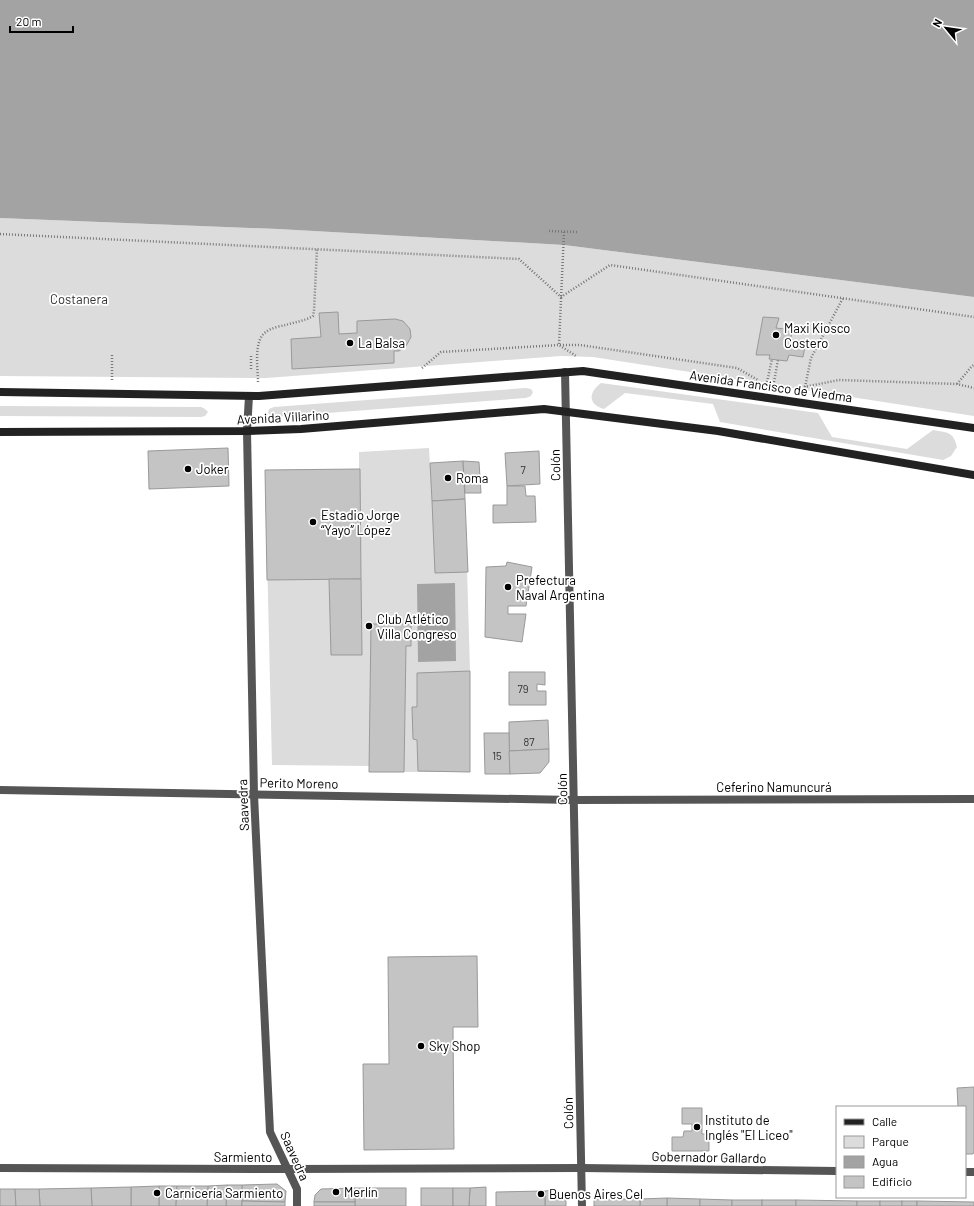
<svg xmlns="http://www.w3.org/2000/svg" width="974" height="1206" font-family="Barlow,sans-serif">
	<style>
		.green { fill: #dcdcdc }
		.water { fill: #a3a3a3 }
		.building { fill: #c4c4c4; stroke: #999 }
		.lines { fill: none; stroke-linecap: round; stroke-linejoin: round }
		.path { stroke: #777; stroke-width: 2.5; stroke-dasharray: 1 2; stroke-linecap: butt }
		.street { stroke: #555; stroke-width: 8 }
		.secondary { stroke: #222; stroke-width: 8 }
		.poi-dot { fill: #000; stroke: #fff; stroke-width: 1.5 }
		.labels { text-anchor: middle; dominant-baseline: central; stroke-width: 3.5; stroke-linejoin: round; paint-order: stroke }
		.number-label { font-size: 11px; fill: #313131 }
		.park-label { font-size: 13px; fill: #333; stroke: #fff }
		.poi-label { font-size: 13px; fill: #000; stroke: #fff; text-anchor: start }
		.street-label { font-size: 13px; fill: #000; stroke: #fff }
	</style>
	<rect width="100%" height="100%" fill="#fff"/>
	<!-- green -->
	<g class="green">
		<polygon points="0,218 278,229 564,245 974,297 974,416 593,357 561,356 266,378 0,376"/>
		<path d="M601,383L818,413L832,437L907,449L933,430C948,433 953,431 957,447L951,456L943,460L720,422L713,404L625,393L604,409C587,404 589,392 601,383Z"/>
		<polygon points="526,388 531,389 533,392 531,396 526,398 274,417 270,415 268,413 269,409 274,407"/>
		<polygon points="0,406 201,407 205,409 208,412 205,416 201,417 0,416"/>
		<polygon points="429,448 432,501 465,499 470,671 470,772 369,772 369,766 272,765 265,470 359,469 359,452"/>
	</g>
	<!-- water -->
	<g class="water">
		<polygon points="0,0 974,0 974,297 564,245 278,229 0,218"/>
		<polygon points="455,583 456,661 418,662 417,584"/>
	</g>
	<!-- building -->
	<g class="building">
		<polygon points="338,312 339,334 357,333 357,321 395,319 403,321 410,329 411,337 406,346 399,351 394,351 394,363 292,369 291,339 321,337 319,313"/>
		<polygon points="763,317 779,318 776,328 793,330 790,340 806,341 803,357 789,355 787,361 769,359 770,355 756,355"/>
		<polygon points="228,448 229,486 149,489 148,451"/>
		<polygon points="539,451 540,484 507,486 505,453"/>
		<polygon points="463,461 465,499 432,501 430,463"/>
		<polygon points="463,461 479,462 481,493 465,493"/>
		<polygon points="360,469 361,579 267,580 265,470"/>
		<polygon points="507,486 525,486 526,496 535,496 536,522 493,523 493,505 507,505"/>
		<polygon points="465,499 468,572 435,573 432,501"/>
		<polygon points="507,562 532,567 526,606 508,606 508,614 526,614 522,642 485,637 486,567 506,566"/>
		<polygon points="329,579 361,579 362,655 331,655"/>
		<polygon points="371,624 411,624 411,646 406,646 404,772 369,772"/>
		<polygon points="470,671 470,772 418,771 417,740 413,739 412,707 417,707 417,673"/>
		<polygon points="509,672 545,672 545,685 537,684 537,691 546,691 546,705 509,705"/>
		<polygon points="548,720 549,749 509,751 509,722"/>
		<polygon points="484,733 509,733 510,774 485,774"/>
		<polygon points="549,749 549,762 540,773 510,774 509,751"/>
		<polygon points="477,956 478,1027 453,1027 454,1149 364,1150 363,1064 389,1064 388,957"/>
		<polygon points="974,1087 974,1152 973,1154 965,1154 965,1107 958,1107 957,1088"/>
		<polygon points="682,1108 702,1108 702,1134 709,1134 709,1151 672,1151 672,1137 683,1137 684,1131 692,1131 692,1124 682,1124"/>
		<polygon points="277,1184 286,1191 285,1202 242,1201 242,1185"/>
		<polygon points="227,1185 242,1185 242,1206 226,1206"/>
		<polygon points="227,1185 226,1206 207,1206 208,1186"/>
		<polygon points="159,1186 177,1186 176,1206 159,1206"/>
		<polygon points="159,1186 159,1206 131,1206 131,1187"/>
		<polygon points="177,1186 208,1186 207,1206 176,1206"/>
		<polygon points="131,1187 131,1206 92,1206 91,1188"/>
		<polygon points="486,1187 486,1206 469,1206 470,1188"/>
		<polygon points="91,1188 92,1206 40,1206 39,1189"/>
		<rect x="355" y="1188" width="51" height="18"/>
		<polygon points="355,1188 355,1202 314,1202 315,1195 321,1189"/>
		<rect x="421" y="1188" width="32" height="18"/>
		<polygon points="453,1188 470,1188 469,1206 453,1206"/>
		<polygon points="0,1189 15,1189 16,1206 0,1206"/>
		<polygon points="15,1189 39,1189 40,1206 16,1206"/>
		<polygon points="555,1190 566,1201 566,1206 545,1206 545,1191"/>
		<polygon points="545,1191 545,1206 496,1206 496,1192"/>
		<polygon points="667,1198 700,1199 700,1206 667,1206"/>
		<polygon points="667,1198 667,1206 640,1206 640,1199"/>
		<rect x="594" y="1199" width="46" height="7"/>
		<polygon points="700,1199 732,1200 732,1206 700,1206"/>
		<rect x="732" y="1200" width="30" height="6"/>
		<rect x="762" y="1200" width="34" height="6"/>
		<polygon points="796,1200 857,1201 857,1206 796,1206"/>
		<polygon points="242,1201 285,1202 285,1206 242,1206"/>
		<rect x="857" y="1201" width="23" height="5"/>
		<rect x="880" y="1201" width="22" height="5"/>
		<rect x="902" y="1201" width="15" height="5"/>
		<polygon points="917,1201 974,1202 974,1206 917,1206"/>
		<rect x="314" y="1202" width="41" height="4"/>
	</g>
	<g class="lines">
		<!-- path -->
		<g class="path">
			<polyline points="549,231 579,232"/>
			<polyline points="564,232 559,345 576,356"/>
			<polyline points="0,234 519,259 561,297 610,265 974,317"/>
			<polyline points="112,355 112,380"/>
			<polyline points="422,368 441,352 559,345 580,345 737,368 758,380"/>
			<polyline points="251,369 251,355"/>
			<path d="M258,382C258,369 253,340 266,332C271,328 280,326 286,325C295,322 305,321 313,316L314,311L317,248"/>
			<polyline points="767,382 772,359"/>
			<polyline points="774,382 778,360"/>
			<polyline points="957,384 972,366 974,365"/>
			<polyline points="804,387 839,380 957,384 974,388"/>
			<polyline points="805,387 811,358 843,298"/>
		</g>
		<!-- street -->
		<g class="street">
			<polyline points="565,372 582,1206"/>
			<polyline points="249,396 247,431 254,795 270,1132 297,1189 297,1206"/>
			<polyline points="0,790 574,800 974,799"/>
			<polyline points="0,1168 288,1169 581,1168 837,1171"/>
			<polyline points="965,1172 974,1172"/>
		</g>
		<!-- secondary -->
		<g class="secondary">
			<polyline points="0,392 259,396 583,371 974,428"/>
			<polyline points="0,432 247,431 301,429 544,409 718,431 974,475"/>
		</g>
	</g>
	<!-- markers -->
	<g class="poi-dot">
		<circle cx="776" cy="335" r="4"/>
		<circle cx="350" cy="343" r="4"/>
		<circle cx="188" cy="469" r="4"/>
		<circle cx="448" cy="478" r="4"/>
		<circle cx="313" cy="522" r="4"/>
		<circle cx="508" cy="587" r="4"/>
		<circle cx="369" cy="626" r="4"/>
		<circle cx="421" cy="1046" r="4"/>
		<circle cx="697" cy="1127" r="4"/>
		<circle cx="336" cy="1192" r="4"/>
		<circle cx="157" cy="1193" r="4"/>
		<circle cx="541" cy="1194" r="4"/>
	</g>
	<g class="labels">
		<!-- number labels -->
		<g class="number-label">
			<text x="523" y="469">7</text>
			<text x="523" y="688">79</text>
			<text x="529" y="741">87</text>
			<text x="497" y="755">15</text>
		</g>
		<!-- park labels -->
		<g class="park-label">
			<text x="79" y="299">Costanera</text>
		</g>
		<!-- poi labels -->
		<g class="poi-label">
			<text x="784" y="328">Maxi Kiosco<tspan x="784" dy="15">Costero</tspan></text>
			<text x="358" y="343">La Balsa</text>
			<text x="196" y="469">Joker</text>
			<text x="456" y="478">Roma</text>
			<text x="321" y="515">Estadio Jorge<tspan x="321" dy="15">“Yayo” López</tspan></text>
			<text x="516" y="580">Prefectura<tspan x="516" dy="15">Naval Argentina</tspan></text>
			<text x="377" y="619">Club Atlético<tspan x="377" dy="15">Villa Congreso</tspan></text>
			<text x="429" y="1046">Sky Shop</text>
			<text x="705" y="1120">Instituto de<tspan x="705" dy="15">Inglés "El Liceo"</tspan></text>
			<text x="344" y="1192">Merlín</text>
			<text x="165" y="1193">Carnicería Sarmiento</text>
			<text x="549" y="1194">Buenos Aires Cel</text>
		</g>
		<!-- street labels -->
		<g class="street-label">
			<text transform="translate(771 386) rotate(8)">Avenida Francisco de Viedma</text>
			<text transform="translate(283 417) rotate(-3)">Avenida Villarino</text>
			<text transform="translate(555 465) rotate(-91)">Colón</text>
			<text transform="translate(299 783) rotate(1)">Perito Moreno</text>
			<text x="774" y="787">Ceferino Namuncurá</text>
			<text transform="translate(562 789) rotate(-91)">Colón</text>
			<text transform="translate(243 805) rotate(-92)">Saavedra</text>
			<text transform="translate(568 1113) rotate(-91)">Colón</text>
			<text transform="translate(295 1156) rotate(66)">Saavedra</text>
			<text x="243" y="1157">Sarmiento</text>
			<text transform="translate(709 1157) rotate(1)">Gobernador Gallardo</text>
		</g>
	</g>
	<!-- legend -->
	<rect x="836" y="1106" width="130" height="92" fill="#ffffff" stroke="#999999"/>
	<rect x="844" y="1119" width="20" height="6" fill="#222222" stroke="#999999"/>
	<text x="872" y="1126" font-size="12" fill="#000000">Calle</text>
	<rect x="844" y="1136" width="20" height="12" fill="#dcdcdc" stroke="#999999"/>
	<text x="872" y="1146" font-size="12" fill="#000000">Parque</text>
	<rect x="844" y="1156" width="20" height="12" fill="#a3a3a3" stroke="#999999"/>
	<text x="872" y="1166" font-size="12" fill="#000000">Agua</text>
	<rect x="844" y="1176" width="20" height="12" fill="#c4c4c4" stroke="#999999"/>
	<text x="872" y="1186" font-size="12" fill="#000000">Edificio</text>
	<!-- north arrow -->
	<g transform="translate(946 28) rotate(299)" stroke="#ffffff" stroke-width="3" paint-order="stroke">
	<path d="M0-3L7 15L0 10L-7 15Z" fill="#000000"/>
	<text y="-6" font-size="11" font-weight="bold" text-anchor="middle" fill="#000000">N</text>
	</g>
	<!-- scale -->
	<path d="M10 26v6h63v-6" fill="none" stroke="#000000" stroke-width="2"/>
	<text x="16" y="26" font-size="12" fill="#000000" stroke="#ffffff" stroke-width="3" paint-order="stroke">20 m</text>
</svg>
